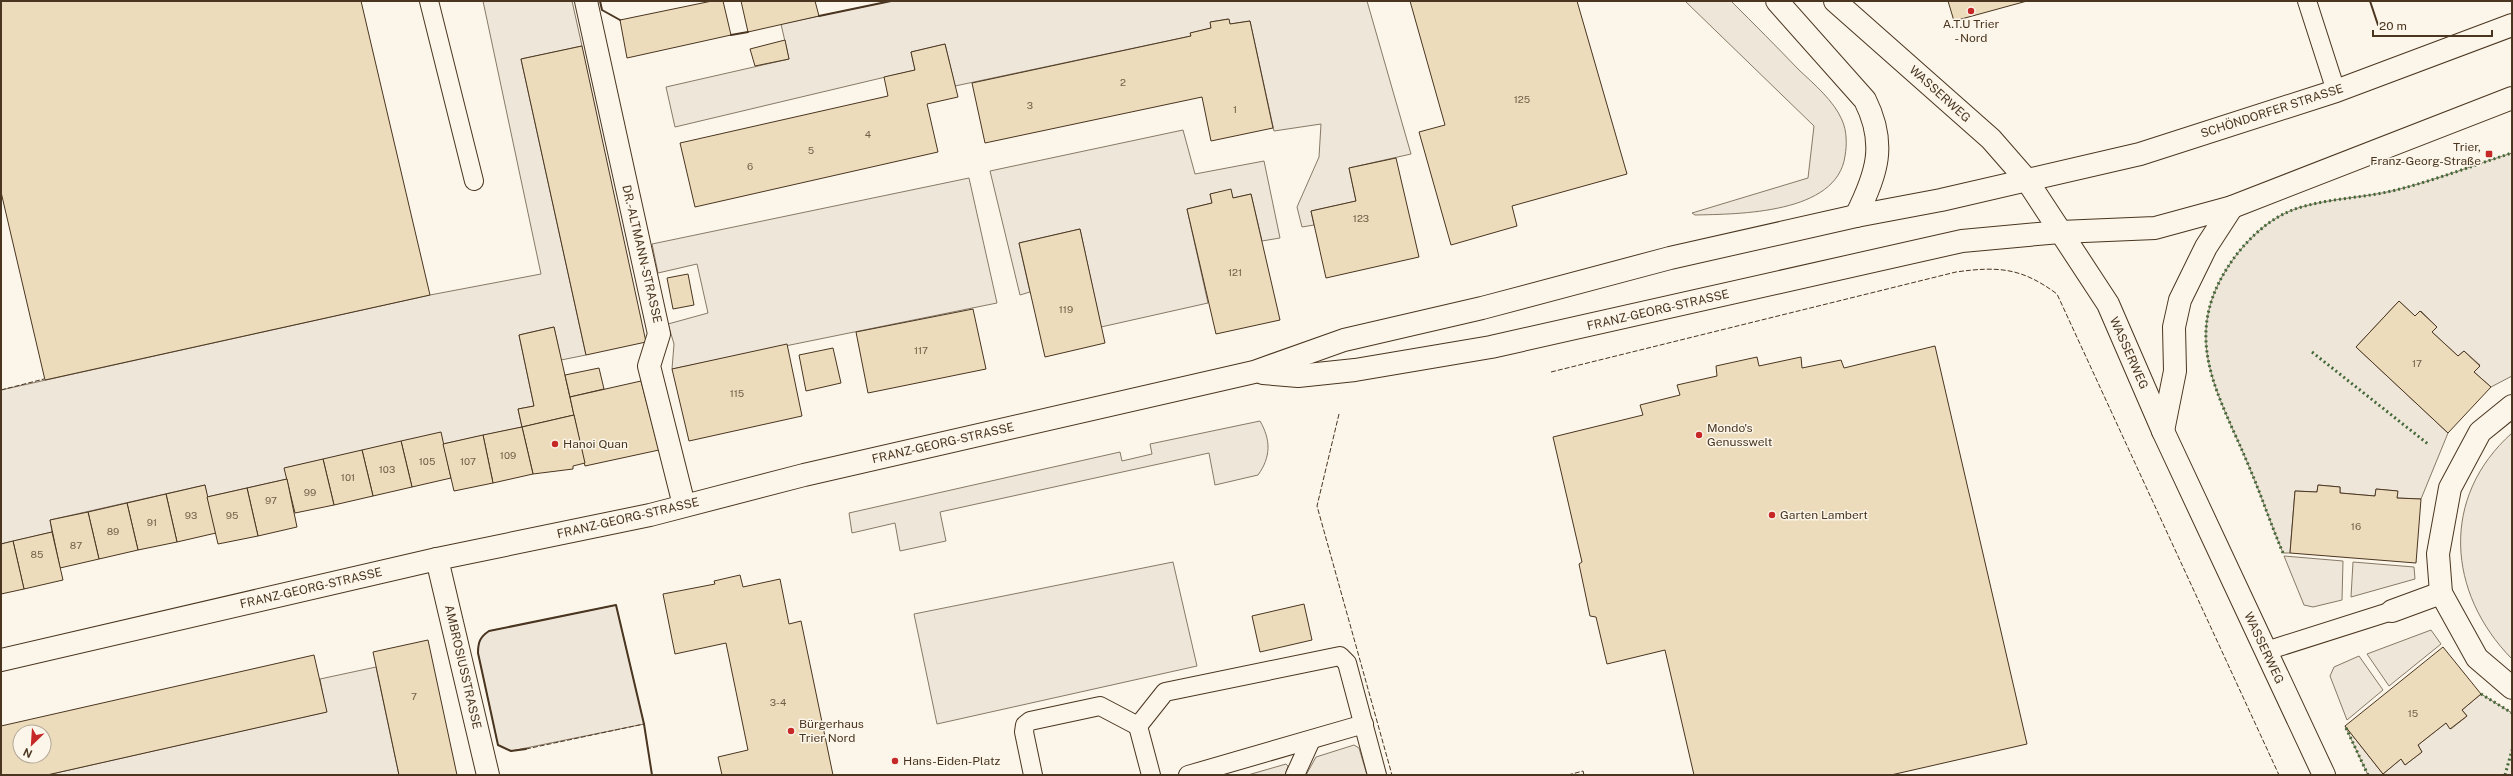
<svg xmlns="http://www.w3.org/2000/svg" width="2513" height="776" font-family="'Public Sans',sans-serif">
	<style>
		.green { fill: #ede6d9; stroke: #887966 }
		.building { fill: #ecdcbc; stroke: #4a3520; fill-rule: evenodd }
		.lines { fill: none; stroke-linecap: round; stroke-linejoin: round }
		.lane-casing { stroke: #4a3520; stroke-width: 20 }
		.street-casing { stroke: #4a3520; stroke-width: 24 }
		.secondary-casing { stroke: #4a3520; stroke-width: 24 }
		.lane { stroke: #fbf6e9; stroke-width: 18 }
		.street { stroke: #fbf6e9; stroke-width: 22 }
		.secondary { stroke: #fbf6e9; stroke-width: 22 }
		.hedge { stroke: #436837; stroke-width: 3; stroke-dasharray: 2 3; stroke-linecap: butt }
		.fence { stroke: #4a3520; stroke-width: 1; stroke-dasharray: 5 2; stroke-linecap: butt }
		.wall { stroke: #4a3520; stroke-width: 2 }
		.poi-dot { fill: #c62828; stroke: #fbf6e9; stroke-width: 1.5 }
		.labels { text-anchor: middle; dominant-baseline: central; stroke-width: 3; stroke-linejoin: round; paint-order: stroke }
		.number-label { font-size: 10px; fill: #725f47 }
		.poi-label { font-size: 12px; fill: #4a3520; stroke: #fbf6e9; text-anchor: start }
		.street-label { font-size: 12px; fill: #4a3520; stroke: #fbf6e9 }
	</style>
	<rect width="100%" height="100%" fill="#fbf6e9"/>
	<!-- green -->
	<g class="green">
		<polygon points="483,1 572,1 582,46 521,59 586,355 561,360 554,327 519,335 534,406 518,409 522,427 443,444 440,433 285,468 287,479 207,497 205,485 50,520 52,532 1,544 1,390 430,295 541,274"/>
		<polygon points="891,1 1367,1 1411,154 1349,168 1356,201 1311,211 1314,225 1302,227 1297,207 1319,157 1321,124 1274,131 1250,21 1230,24 1228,19 1211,22 1211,28 1191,33 1191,36 955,86 945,44 911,52 915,70 675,127 666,87 789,59 781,24"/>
		<path d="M1685,1H1731C1754,24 1777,47 1799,70C1814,84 1834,101 1842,120C1847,131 1847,145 1845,156C1837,214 1739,214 1695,215L1692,213L1808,178L1814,126Z"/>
		<polygon points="1183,130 1195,174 1264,161 1280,238 1262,241 1251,194 1233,198 1230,190 1210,194 1212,203 1187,209 1208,303 1101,327 1080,229 1019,243 1030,292 1020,295 990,171"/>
		<path d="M2512,153V376L2491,387L2474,372L2480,365L2464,351L2458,356L2432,332L2437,327L2421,311L2415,316L2399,301L2356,347L2448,433L2421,499L2397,498V491L2376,489L2375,496L2340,493V487L2318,485L2317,492L2295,491L2290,553H2283C2271,525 2262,497 2250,469C2218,391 2176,334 2237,254C2253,234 2273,216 2298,208C2330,198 2364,198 2396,190C2436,180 2474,165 2512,153Z"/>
		<polygon points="969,178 997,303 672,369 674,344 668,324 708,313 697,264 658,273 652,244"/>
		<path d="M1260,421C1271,440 1271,457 1258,475L1215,485L1209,453L940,512L946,541L900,551L895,523L852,533L849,513L1120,452L1122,461L1152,454L1150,444Z"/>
		<path d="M2512,433V659C2447,593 2440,497 2512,433Z"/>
		<polygon points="2284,556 2343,561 2342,600 2313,607 2304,605"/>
		<polygon points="1173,562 1197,666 937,724 914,614"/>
		<polygon points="2353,562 2414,567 2415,579 2351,597"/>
		<path d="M616,605L644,724L511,751L498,745L478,653C478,642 480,637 489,631Z"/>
		<polygon points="2431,630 2441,644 2389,686 2367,654"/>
		<polygon points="2359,656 2383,690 2347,720 2330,676 2334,667"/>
		<polygon points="376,667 399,775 47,775 326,712 320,679"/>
		<polygon points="2481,694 2512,713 2512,775 2368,775 2345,726 2383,774 2401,759 2405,765 2422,752 2418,745 2446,723 2451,729 2467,716 2462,710"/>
		<polygon points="1354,745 1359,748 1367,775 1306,775 1316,757"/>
		<polygon points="1286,764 1288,766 1285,775 1248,775"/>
	</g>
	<!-- building -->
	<g class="building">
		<polygon points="1,1 361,1 430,295 45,380 1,192"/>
		<polygon points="712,1 723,1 731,35 627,58 620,20"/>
		<polygon points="741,1 815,1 819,16 748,32"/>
		<polygon points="1410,1 1577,1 1627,174 1512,206 1517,226 1451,245 1419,132 1445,125"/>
		<polygon points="1948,1 2027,1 1954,21"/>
		<polygon points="1229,19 1230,24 1250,21 1273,128 1211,141 1202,97 985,143 972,83 1191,36 1190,33 1211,28 1210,22"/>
		<polygon points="785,40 789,59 755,66 750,49"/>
		<polygon points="945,44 958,97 927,104 938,152 695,207 680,143 888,96 884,77 915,70 911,52"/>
		<polygon points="582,46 646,342 586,355 521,59"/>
		<polygon points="1396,158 1419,257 1326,278 1311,211 1356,201 1349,168"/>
		<polygon points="1231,189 1233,198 1251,194 1280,320 1216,334 1187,209 1212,203 1210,194"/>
		<polygon points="1080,229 1105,343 1045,357 1019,243"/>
		<polygon points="688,274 694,305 673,309 667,278"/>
		<polygon points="2399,301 2415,316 2420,311 2437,327 2432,332 2458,356 2464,351 2480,366 2474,372 2491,387 2448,433 2356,347"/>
		<polygon points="973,309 986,369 868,393 856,332"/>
		<polygon points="554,327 574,415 522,427 518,409 534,406 519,335"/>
		<polygon points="787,344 802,416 689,441 672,369"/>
		<polygon points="1935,346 2027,744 1891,775 1694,775 1665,650 1607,664 1596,617 1590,616 1579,564 1582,562 1553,437 1643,415 1640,405 1680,395 1677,385 1717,376 1716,366 1757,357 1759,366 1801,357 1802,368 1841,360 1844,368"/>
		<polygon points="833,348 841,383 806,391 799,355"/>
		<polygon points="599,368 604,389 570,397 565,375"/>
		<polygon points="641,381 659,450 585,466 570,397"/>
		<polygon points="574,415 585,463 573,466 573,469 533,474 522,427"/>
		<polygon points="522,427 533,474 493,483 483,435"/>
		<polygon points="441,432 451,478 412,487 401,441"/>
		<polygon points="483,435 493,483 454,491 443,444"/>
		<polygon points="401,441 412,487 373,496 362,450"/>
		<polygon points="362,450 373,496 334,505 323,459"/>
		<polygon points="323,459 334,505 295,513 284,468"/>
		<polygon points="287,479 297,527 258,536 247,488"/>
		<polygon points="205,485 216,533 177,542 166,494"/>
		<polygon points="2318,485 2340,487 2340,493 2375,496 2376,489 2398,491 2397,498 2421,499 2416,563 2290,553 2295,491 2317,492"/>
		<polygon points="247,488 258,536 218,544 207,497"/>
		<polygon points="166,494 177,542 138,550 127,503"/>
		<polygon points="127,503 138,550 99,559 88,512"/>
		<polygon points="88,512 99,559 60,568 50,520"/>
		<polygon points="52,532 63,580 24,589 13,541"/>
		<polygon points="13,541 24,589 1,594 1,544"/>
		<polygon points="740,575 743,587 780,579 789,624 801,621 833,775 722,775 718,757 748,750 726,643 675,654 663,594 715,584 714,581"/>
		<polygon points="1304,604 1312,640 1260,652 1252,616"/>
		<polygon points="428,640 457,775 399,775 373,652"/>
		<polygon points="2443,647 2481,694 2462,710 2467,716 2450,729 2446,723 2418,745 2422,752 2405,765 2401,759 2383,774 2345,726"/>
		<path d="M314,655L327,712L47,775H1V726ZM20,732H44V756H20Z"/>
	</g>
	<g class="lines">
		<defs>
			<g id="lane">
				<polyline points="429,1 474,181"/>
				<polyline points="2307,1 2336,91"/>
				<polyline points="2266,651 2392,611"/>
				<polyline points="1138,726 1151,775"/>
				<polyline points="1033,775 1024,732 1025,725 1030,721 1100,706 1138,726 1165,692 1340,656 1347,663 1377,775"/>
				<polyline points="1188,775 1364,724"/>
				<polyline points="1295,775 1311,740"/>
			</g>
			<g id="street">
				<polyline points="586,1 659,334 649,366 684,505"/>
				<polyline points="2512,406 2480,432 2450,488 2438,554 2441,593 2477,658 2512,688"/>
				<polyline points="437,559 488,775"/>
				<polyline points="2392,611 2441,593"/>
			</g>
			<g id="secondary">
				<path d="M1777,1L1865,100C1887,144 1877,174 1856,216"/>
				<polyline points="1835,1 1991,139 2026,179 2108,304 2163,431 2324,775"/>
				<polyline points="1263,373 1298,376 1355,370 1491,347 1962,241 2060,232 2155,228 2232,207 2512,98"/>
				<polyline points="2163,431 2175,371 2174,327 2180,300 2206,247 2232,207"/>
				<polyline points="1,660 437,559 650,515 804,475 1254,372 1344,340 1482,308 1670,258 1856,216 1941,200 2140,154 2336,91 2512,25"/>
			</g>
		</defs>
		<!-- lane casing -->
		<use href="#lane" class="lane-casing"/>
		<!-- street casing -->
		<use href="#street" class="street-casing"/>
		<!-- secondary casing -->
		<use href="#secondary" class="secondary-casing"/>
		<!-- lane -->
		<use href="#lane" class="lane"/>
		<!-- street -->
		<use href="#street" class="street"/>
		<!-- secondary -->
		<use href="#secondary" class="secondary"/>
		<!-- hedge -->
		<g class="hedge">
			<polyline points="2312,352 2428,444"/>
			<path d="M2283,553C2271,525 2262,497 2250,469C2218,391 2176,334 2237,254C2253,234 2273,216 2298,208C2330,198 2364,198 2396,190C2436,180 2474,165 2512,153"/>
			<polyline points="2481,694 2512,713"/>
			<polyline points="2346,728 2368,775"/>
			<polyline points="2505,775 2512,750"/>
		</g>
		<!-- fence -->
		<g class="fence">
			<path d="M1551,372L1956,272C1999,266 2022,268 2057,294L2279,775"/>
			<polyline points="1,390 44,379"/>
			<polyline points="1339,414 1317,506 1392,775"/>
			<polyline points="526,749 644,724"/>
			<polyline points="1568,775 1583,771 1584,775"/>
		</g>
		<!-- wall -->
		<g class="wall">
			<polyline points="600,1 602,10 620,20"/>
			<polyline points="2370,1 2378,25"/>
			<polyline points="819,16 891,1"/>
			<polyline points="731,35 748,32"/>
			<path d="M526,749L511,751L498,745L478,653C478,642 480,637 489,631L616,605L644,724L652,775"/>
		</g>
	</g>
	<!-- markers -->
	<g class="poi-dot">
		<circle cx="1971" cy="11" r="4"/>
		<rect x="2485" y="150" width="8" height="8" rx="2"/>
		<circle cx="1699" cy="435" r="4"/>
		<circle cx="555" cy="444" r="4"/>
		<circle cx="1772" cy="515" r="4"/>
		<circle cx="791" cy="731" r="4"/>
		<circle cx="895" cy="761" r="4"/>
	</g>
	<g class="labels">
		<!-- number labels -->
		<g class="number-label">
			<text x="1123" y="82">2</text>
			<text x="1522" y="99">125</text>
			<text x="1030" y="105">3</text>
			<text x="1235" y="109">1</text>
			<text x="868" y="134">4</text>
			<text x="811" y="150">5</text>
			<text x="750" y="166">6</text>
			<text x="1361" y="218">123</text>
			<text x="1235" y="272">121</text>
			<text x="1066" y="309">119</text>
			<text x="921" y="350">117</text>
			<text x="2417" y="363">17</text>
			<text x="737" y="393">115</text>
			<text x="508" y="455">109</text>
			<text x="427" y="461">105</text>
			<text x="468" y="461">107</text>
			<text x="387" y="469">103</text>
			<text x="348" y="477">101</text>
			<text x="310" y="492">99</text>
			<text x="271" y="500">97</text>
			<text x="191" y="515">93</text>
			<text x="232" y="515">95</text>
			<text x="152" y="522">91</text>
			<text x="2356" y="526">16</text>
			<text x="113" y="531">89</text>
			<text x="76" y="545">87</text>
			<text x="37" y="554">85</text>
			<text x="414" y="696">7</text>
			<text x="778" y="702">3-4</text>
			<text x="2413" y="713">15</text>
		</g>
		<!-- poi labels -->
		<g class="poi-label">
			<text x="1971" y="24" text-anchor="middle">A.T.U Trier<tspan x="1971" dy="14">- Nord</tspan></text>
			<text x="2481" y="147" text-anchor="end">Trier,<tspan x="2481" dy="14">Franz-Georg-Straße</tspan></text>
			<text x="1707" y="428">Mondo's<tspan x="1707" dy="14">Genusswelt</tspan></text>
			<text x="563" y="444">Hanoi Quan</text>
			<text x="1780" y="515">Garten Lambert</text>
			<text x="799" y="724">Bürgerhaus<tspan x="799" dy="14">Trier Nord</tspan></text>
			<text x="903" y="761">Hans-Eiden-Platz</text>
		</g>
		<!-- street labels -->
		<g class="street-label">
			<text transform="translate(1940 94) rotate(42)">WASSERWEG</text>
			<text transform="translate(2272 111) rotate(-18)">SCHÖNDORFER STRASSE</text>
			<text transform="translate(642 254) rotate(77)">DR.-ALTMANN-STRASSE</text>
			<text transform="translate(1658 310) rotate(-13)">FRANZ-GEORG-STRASSE</text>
			<text transform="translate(2129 353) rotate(66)">WASSERWEG</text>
			<text transform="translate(943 443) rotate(-13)">FRANZ-GEORG-STRASSE</text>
			<text transform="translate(628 518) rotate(-13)">FRANZ-GEORG-STRASSE</text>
			<text transform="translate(311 588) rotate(-13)">FRANZ-GEORG-STRASSE</text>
			<text transform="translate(2264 648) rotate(65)">WASSERWEG</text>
			<text transform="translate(463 667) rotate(77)">AMBROSIUSSTRASSE</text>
		</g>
	</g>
	<!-- border -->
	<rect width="2513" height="776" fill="none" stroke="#4a3520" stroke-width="4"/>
	<!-- north arrow -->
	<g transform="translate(32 744) rotate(205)"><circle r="19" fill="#fbf6e9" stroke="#b4a999"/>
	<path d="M0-3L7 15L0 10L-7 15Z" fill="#c62828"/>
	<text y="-6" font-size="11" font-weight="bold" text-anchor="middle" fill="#4a3520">N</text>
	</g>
	<!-- scale -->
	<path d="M2373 30v6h119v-6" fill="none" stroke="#4a3520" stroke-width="2"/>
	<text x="2379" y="30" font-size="12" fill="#4a3520" stroke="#fbf6e9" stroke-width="3" paint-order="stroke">20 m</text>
</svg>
